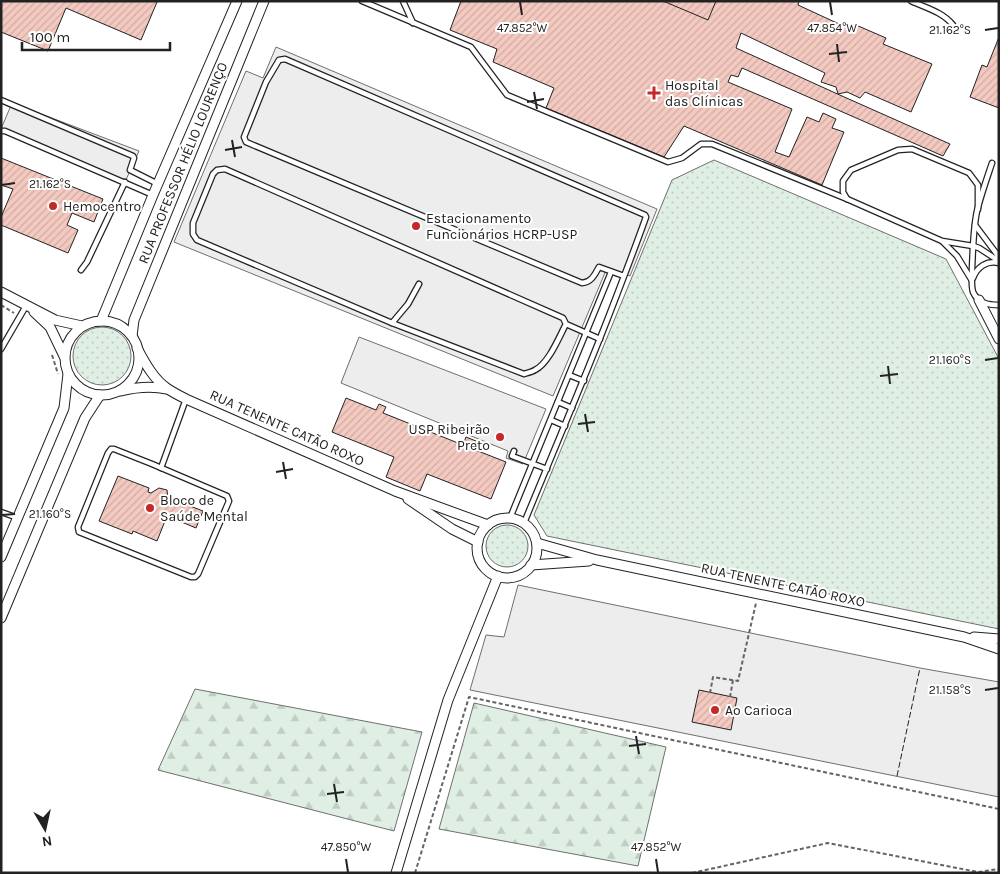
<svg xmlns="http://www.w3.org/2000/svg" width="1000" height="874" font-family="Karla,sans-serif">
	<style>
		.grass { fill: url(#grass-dots); stroke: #6f6f6f }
		.forest { fill: url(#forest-firs); stroke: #6f6f6f }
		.parking { fill: #ededed; stroke: #6f6f6f }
		.building { fill: url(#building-hatch); stroke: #222 }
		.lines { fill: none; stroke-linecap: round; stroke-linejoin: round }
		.lane-casing { stroke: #222; stroke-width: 7 }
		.street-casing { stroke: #222; stroke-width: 11 }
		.path { stroke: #646464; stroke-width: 2; stroke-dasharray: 4 2.5; stroke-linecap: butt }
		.lane { stroke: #fff; stroke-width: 4.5 }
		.street { stroke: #fff; stroke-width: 9 }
		.fence { stroke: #222; stroke-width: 1; stroke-dasharray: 6 2.5; stroke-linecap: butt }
		.ticks { fill: none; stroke: #222; stroke-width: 2 }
		.poi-dot { fill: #c62828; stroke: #fff; stroke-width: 2 }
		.labels { text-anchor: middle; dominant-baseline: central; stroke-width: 4; stroke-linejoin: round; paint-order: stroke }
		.poi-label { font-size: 14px; fill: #222; stroke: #fff; text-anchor: start }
		.street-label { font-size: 14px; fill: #222; stroke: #fff }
		.ticks-label { font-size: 12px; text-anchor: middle; fill: #222; stroke: #fff; stroke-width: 4; stroke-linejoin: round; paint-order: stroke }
	</style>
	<defs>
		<pattern id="grass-dots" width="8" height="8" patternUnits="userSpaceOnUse" patternTransform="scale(1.25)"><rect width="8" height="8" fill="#e0efe3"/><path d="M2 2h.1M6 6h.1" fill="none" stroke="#c0cdc2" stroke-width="1.8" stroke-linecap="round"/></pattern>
		<pattern id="forest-firs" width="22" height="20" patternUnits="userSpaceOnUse" patternTransform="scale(1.25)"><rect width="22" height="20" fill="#e0efe3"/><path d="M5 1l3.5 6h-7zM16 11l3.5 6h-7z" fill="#c0cdc2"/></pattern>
		<pattern id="building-hatch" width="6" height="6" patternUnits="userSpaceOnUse" patternTransform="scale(1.25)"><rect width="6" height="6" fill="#f3c9c0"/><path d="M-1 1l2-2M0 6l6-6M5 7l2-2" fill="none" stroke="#d0aca5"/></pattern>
	</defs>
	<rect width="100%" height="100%" fill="#fff"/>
	<!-- grass -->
	<g class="grass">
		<polygon points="714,160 946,259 999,359 999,629 547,536 534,515 672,180"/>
		<circle cx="102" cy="356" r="29"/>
		<circle cx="507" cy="546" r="21"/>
	</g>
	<!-- forest -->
	<g class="forest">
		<polygon points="195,689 422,732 394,831 158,770"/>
		<polygon points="474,703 666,747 638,866 439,829"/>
	</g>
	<!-- parking -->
	<g class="parking">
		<polygon points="276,47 657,209 630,276 607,268 553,396 174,242 246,71 263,78"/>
		<polygon points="12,103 139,151 125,182 1,129"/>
		<polygon points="359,337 546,409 523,464 506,458 508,451 341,383"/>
		<polygon points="518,585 920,668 999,682 999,797 470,690 486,635 504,637"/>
	</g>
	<!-- building -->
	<g class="building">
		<polygon points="1,1 155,1 157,2 141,40 66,8 48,51 1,32"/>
		<polygon points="461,1 799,1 798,5 852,30 856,25 886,38 883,44 932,64 911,112 865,92 860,98 847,92 838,94 836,87 821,82 825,73 741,33 736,48 842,96 950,144 943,156 742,68 738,77 731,75 728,82 792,109 775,152 789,157 807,117 819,122 823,113 836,119 832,128 844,132 822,185 684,126 664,157 546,108 554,88 493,62 497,49 450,30"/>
		<polygon points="663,1 716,1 708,20"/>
		<polygon points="999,37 999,108 970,97 982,65 987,67"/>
		<polygon points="1,158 103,199 94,222 72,213 67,225 78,230 68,253 1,225 1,217 13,189 1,185"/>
		<polygon points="346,398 376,410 379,404 386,407 383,413 463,445 466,437 476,441 473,449 506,462 491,499 427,474 420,491 386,477 394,457 332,432"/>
		<polygon points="118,476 149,488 148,492 151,493 159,488 167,490 168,500 171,501 172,499 203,511 196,528 167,516 157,541 133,531 132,534 99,521"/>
		<polygon points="699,690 737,698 731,730 692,722"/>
	</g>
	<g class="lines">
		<defs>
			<g id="lane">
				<polyline points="362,1 471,47 507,95 668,162 682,158 701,144 712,144 847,199 942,241 973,246 979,248 999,261"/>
				<polyline points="403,1 413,23"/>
				<path d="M911,1C926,8 943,12 953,25"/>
				<polyline points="1,100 133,156 134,158 130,170 158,184"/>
				<polyline points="1,131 5,131 153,195"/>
				<path d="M992,163C987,178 981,195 977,211C973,230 973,249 972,269C972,276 971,285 973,292C978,303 988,305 999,305"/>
				<polyline points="847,199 843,192 843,181 851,170 898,150 912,149 969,173 978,185 978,209"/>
				<polyline points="975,225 999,257"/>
				<polyline points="943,242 957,256 971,279"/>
				<polyline points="81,270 87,262 125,182"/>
				<path d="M973,278C977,267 987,260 999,263"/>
				<polyline points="392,323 408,304 419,284"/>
				<path d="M566,324C559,337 549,363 535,370C532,372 527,373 524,374L392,323L197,240L193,234V223L213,174L217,170L225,169L563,318L566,324L600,339"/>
				<polyline points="1,349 26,306"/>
				<polyline points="569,375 584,381"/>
				<polyline points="558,402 572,408"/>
				<polyline points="551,420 565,426"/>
				<polygon points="111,449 114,449 152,464 227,496 229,501 198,574 195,577 191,577 79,532 78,527 108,453"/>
				<polyline points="514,451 512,456 547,469"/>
				<polyline points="161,468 186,399"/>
				<polyline points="1,512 18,518"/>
				<polyline points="510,518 611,272"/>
				<path d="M524,523C552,455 581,387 608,318C621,284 634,251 646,217L645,215L285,59L279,60L266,82L244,137L246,142L582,283C592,282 595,274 599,267L624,276"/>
			</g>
			<g id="street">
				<polyline points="1,292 55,320 82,326"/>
				<polyline points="979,300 999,339"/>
				<polyline points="34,312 50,327 64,356"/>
				<polyline points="101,321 153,195 237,1"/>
				<circle cx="102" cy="358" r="37"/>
				<polyline points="132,336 134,320 264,1"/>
				<path d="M137,348C145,363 154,380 168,389C174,393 180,396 186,399L395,491L488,525"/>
				<path d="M121,391C137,387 151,386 167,389"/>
				<polyline points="408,499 452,529 478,542"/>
				<circle cx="507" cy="548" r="30"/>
				<polyline points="537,543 597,560 964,637 999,649"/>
				<polyline points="1,557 64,408 68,374"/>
				<polyline points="531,565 589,561"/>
				<polyline points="1,618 85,418 100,395"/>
				<polyline points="974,637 999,639"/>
				<polyline points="396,873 448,700 498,576"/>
			</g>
		</defs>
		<!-- lane casing -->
		<use href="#lane" class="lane-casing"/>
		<!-- street casing -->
		<use href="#street" class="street-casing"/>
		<!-- path -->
		<g class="path">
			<polyline points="1,305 14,313"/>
			<polyline points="52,355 58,374"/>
			<polyline points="710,693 713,677 738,681 756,603"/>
			<polyline points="730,697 733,680"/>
			<polyline points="415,873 469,697 999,809"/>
			<polyline points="692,873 828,843 978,872 999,869"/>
		</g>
		<!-- lane -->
		<use href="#lane" class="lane"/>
		<!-- street -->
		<use href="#street" class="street"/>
		<!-- fence -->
		<polyline class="fence" points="897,776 920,668"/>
	</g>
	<!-- ticks -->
	<path class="ticks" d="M520,2L522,15M830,2L832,15M985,30L998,28M837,44L839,62M829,54L847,52M534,92L537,109M527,102L544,99M232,140L235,157M225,150L242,147M2,185L15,183M985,360L998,358M888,366L890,384M880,376L898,374M585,414L588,432M578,424L595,422M283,462L286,479M276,472L293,469M2,515L15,514M985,690L998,688M636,736L639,754M629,746L646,744M334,784L337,802M327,794L344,792M346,859L348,872M656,859L658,872"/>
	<!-- markers -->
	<g class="poi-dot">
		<path d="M651.5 85.5h5v5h5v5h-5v5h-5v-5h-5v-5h5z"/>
		<circle cx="53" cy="206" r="5"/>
		<circle cx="416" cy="226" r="5"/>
		<circle cx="500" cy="437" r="5"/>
		<circle cx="150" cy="508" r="5"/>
		<circle cx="715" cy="710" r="5"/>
	</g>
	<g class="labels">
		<!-- poi labels -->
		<g class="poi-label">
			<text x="665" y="85">Hospital<tspan x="665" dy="16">das Clínicas</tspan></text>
			<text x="63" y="206">Hemocentro</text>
			<text x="426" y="218">Estacionamento<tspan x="426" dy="16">Funcionários HCRP-USP</tspan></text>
			<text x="490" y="429" text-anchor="end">USP Ribeirão<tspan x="490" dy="16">Preto</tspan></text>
			<text x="160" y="500">Bloco de<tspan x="160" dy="16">Saúde Mental</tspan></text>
			<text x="725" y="710">Ao Carioca</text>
		</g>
		<!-- street labels -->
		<g class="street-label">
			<text transform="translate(183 163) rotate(-68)">RUA PROFESSOR HÉLIO LOURENÇO</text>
			<text transform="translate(287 428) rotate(24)">RUA TENENTE CATÃO ROXO</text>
			<text transform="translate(783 585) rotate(12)">RUA TENENTE CATÃO ROXO</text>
		</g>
	</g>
	<g class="ticks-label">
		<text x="522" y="32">47.852°W</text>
		<text x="832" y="32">47.854°W</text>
		<text x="950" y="34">21.162°S</text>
		<text x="50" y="188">21.162°S</text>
		<text x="950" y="364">21.160°S</text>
		<text x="50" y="518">21.160°S</text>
		<text x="950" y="694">21.158°S</text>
		<text x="346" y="851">47.850°W</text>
		<text x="656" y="851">47.852°W</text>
	</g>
	<!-- border -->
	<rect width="1000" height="874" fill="none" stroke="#222222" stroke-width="5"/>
	<!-- north arrow -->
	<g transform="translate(45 829) rotate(171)" stroke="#ffffff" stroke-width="4" paint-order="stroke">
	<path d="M0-4L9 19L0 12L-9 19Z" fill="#222222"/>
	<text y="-8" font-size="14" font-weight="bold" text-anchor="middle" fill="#222222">N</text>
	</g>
	<!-- scale -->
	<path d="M22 42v8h148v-8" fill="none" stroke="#222222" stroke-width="2.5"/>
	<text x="30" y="42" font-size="15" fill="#222222" stroke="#ffffff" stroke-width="4" paint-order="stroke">100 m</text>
</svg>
